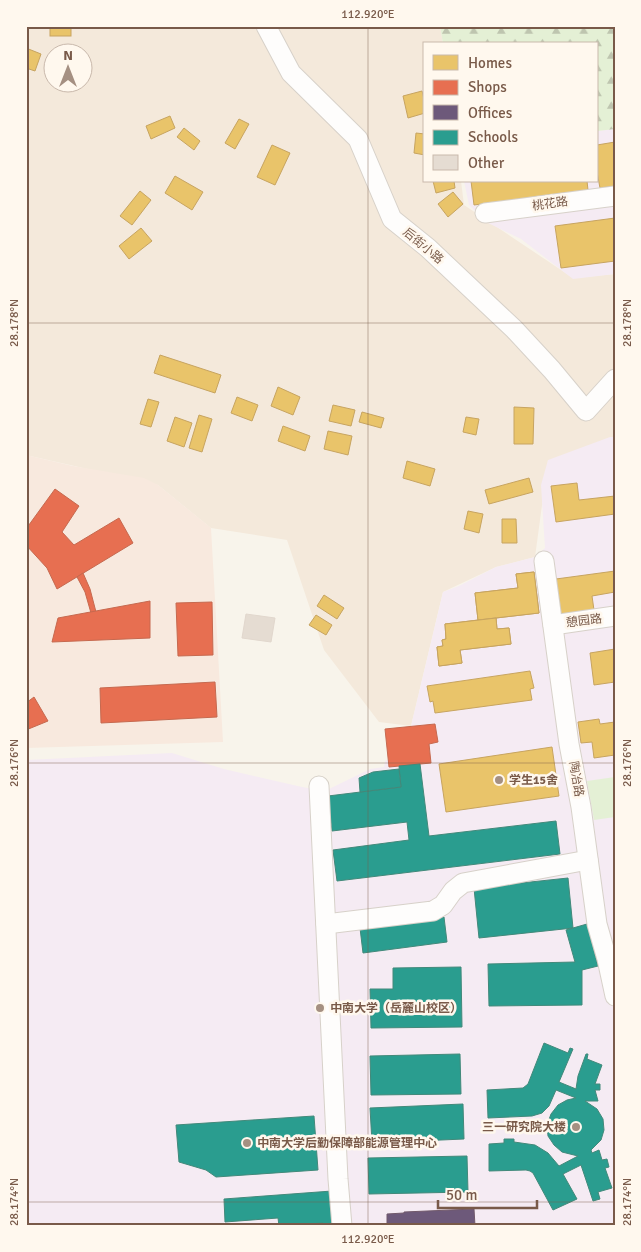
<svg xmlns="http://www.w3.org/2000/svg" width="641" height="1252" font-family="Signika,'Noto Sans SC',sans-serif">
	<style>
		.residential { fill: #f4e9db; fill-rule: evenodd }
		.commercial { fill: #f8e9de }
		.education { fill: #f5ebf3 }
		.forest { fill: url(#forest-firs) }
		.park { fill: #e4f0d5 }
		.homes { fill: #e9c46a; stroke: #c7a460 }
		.shops { fill: #e76f51; stroke: #c6694f }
		.offices { fill: #6d597a; stroke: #71596b }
		.schools { fill: #2a9d8f; stroke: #42897a }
		.building { fill: #e5dcd2; stroke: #e1d7cd }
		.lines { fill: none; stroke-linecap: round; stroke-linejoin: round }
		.minor-casing { stroke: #d7d1c9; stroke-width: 21 }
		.minor { stroke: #fefdfc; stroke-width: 19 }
		.ticks { fill: none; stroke: #795a49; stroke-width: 1; stroke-opacity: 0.45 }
		.poi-dot { fill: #a59082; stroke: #fff8ee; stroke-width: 2 }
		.labels { text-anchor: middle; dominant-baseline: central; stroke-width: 5; stroke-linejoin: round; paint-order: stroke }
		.street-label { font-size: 12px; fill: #795a49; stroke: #fff8ee }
		.poi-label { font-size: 12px; font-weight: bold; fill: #795a49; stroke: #fff8ee; text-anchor: start }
		.neatline { fill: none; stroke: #795a49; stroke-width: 2 }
		.ticks-label { font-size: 12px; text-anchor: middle; fill: #795a49 }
	</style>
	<defs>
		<pattern id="forest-firs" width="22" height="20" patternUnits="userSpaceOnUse" patternTransform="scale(1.25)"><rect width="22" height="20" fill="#e4f0d5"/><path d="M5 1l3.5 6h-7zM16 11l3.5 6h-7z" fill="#bec5af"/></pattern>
	</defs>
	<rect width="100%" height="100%" fill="#f8f4eb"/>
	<!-- residential -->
	<path class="residential" d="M26,26H440L443,44H425V181H461L464,205L573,278L615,274V443L548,461L535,557L496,567L443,592L411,726L379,722L324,650L287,540L211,528L158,485L26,455ZM52,52H82V82H52Z"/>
	<!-- commercial -->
	<polygon class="commercial" points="26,455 73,466 144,478 158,485 211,528 223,742 26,748"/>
	<!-- education -->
	<g class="education">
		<polygon points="615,129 615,274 573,279 521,239 486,222 469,205 464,181 597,181 597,131"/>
		<polygon points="610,437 615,437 615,1226 26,1226 26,760 172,753 224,769 302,787 325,791 370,769 384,767 385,761 388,760 385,729 411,726 443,592 459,586 496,567 535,557 545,548 541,485 548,460"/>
	</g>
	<!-- forest -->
	<polygon class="forest" points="440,26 615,26 615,129 597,131 597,44 443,44"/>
	<!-- park -->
	<polygon class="park" points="615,777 615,817 594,820 587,781"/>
	<!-- homes -->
	<g class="homes">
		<rect x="50" y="26" width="21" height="10"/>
		<polygon points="26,48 41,54 35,71 26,68"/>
		<polygon points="422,91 425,103 425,113 408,118 403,96"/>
		<polygon points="170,116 175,128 151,139 146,126"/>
		<polygon points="239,119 249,124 235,149 225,143"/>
		<polygon points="184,128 200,141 194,150 177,137"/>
		<polygon points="416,133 425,134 425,155 414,153"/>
		<polygon points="615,142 615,186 600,188 597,172 597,145"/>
		<polygon points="272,145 290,153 275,185 257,177"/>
		<polygon points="175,176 203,192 192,210 165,193"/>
		<polygon points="433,181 454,181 455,188 436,193"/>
		<polygon points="471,181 587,181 588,190 474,205"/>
		<polygon points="140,191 151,200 132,225 120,216"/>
		<polygon points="453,192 463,204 448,217 438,204"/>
		<polygon points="615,218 615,261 561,268 555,226"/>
		<polygon points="141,228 152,241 129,259 119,246"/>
		<polygon points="160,355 221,375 215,393 154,373"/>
		<polygon points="278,387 300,397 293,415 271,406"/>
		<polygon points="237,397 258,405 252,421 231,413"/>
		<polygon points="148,399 159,402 151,427 140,424"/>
		<polygon points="333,405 355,410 351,426 329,421"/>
		<polygon points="514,407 534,408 533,444 514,444"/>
		<polygon points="362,412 384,418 381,428 359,422"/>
		<polygon points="199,415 212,419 202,452 189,448"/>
		<polygon points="175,417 192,423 184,447 167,441"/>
		<polygon points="466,417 479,419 476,435 463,432"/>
		<polygon points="283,426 310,436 305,451 278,441"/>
		<polygon points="328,431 352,436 348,455 324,449"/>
		<polygon points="407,461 435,469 430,486 403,478"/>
		<polygon points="529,478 533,492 489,504 485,490"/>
		<polygon points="577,483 579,500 615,496 615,514 556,522 551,486"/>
		<polygon points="468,511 483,514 479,533 464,529"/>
		<polygon points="502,519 516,519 517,543 502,543"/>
		<polygon points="615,571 615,592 592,596 594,610 561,615 556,579"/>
		<polygon points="534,572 539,613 496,618 497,629 509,628 511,644 460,650 462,663 439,666 437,647 443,646 442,640 446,639 445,624 478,620 475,593 518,588 516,574"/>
		<polygon points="534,572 539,613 478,620 475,593 518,588 516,574"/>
		<polygon points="324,595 344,608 337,619 317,606"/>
		<polygon points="316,615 332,625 326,635 309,625"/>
		<polygon points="496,618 497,629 509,628 511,644 460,650 462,663 439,666 437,647 443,646 442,640 446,639 445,624"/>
		<polygon points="615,649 615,682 594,685 590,653"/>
		<polygon points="530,671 534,688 530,689 532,700 435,713 433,701 430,702 427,686"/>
		<polygon points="599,719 600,724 615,722 615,755 594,758 592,742 581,743 578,722"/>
		<polygon points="552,747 559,796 446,812 439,764"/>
	</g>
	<!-- shops -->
	<g class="shops">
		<polygon points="55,489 79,506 62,532 74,545 119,518 133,543 57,589 47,568 26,545 26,529"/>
		<polygon points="83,573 90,589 96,612 91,613 85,592 77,577"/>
		<polygon points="150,601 150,638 52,642 58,618"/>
		<polygon points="212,602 213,655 178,656 176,603"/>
		<polygon points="215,682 217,717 101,723 100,688"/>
		<polygon points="34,697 48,721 26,730 26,703"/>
		<polygon points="435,724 438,742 429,744 431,763 389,767 385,729"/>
	</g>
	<!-- offices -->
	<polygon class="offices" points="474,1209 475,1226 387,1226 387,1214 404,1213 404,1212"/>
	<!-- schools -->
	<g class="schools">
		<polygon points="420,764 429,836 556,821 560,854 337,881 333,850 409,840 407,822 332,831 328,796 401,787 399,766"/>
		<polygon points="399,769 401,787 360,792 359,778 373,772"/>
		<polygon points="568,878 573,928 479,938 474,888"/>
		<polygon points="444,917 447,942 363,953 360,928"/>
		<polygon points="587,924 598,966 582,970 582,1005 489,1006 488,964 575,962 566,930"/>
		<polygon points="461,967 462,1027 371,1028 370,989 393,989 393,968"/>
		<polygon points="544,1043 568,1053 570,1048 573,1049 559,1082 576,1089 578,1076 586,1054 588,1054 587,1059 602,1065 595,1084 600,1084 600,1090 595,1090 598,1101 585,1101 597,1109 603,1119 604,1130 601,1140 591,1150 592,1153 599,1150 602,1160 607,1159 609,1167 605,1168 612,1188 598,1192 600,1199 593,1201 581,1165 563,1174 577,1199 553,1210 533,1173 530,1171 526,1170 489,1171 489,1144 504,1143 504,1139 514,1139 514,1142 535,1145 548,1153 559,1166 578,1156 562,1152 554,1145 548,1136 547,1125 551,1114 558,1105 567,1100 576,1098 556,1090 549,1106 542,1113 532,1116 488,1118 487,1090 523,1088 528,1084"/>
		<polygon points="460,1054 461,1094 371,1095 370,1056"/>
		<polygon points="463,1104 464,1139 372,1143 370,1108"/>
		<polygon points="314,1116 318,1170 216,1177 206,1170 179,1162 176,1125"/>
		<polygon points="467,1156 468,1192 369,1194 368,1158"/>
		<polygon points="332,1191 335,1226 323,1226 323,1223 279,1226 278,1218 225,1222 224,1199"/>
	</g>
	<!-- building -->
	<polygon class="building" points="246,614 275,618 271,642 242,638"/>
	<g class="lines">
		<defs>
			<g id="minor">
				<polyline points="266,26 291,73 358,139 392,219 428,248 514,329 552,370 586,411 615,379"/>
				<polyline points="485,213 615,196"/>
				<polyline points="544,561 569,744 581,807 597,924 607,959 615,996"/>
				<polyline points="553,625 615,616"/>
				<polyline points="319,786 338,1179 342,1226"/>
				<polyline points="326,924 433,911 443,905 453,891 463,883 588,860"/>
			</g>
		</defs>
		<!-- minor casing -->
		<use href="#minor" class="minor-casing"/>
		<!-- minor -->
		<use href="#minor" class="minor"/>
	</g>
	<!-- ticks -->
	<path class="ticks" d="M368,26V1226M26,323H615M26,763H615M26,1202H615"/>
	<!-- markers -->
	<g class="poi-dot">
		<circle cx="499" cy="780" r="5"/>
		<circle cx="320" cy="1008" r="5"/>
		<circle cx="576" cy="1127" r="5"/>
		<circle cx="247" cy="1143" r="5"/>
	</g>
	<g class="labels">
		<!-- street labels -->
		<g class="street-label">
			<text transform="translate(550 204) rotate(-8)">桃花路</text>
			<text transform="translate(423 246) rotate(40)">后街小路</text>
			<text transform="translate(584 621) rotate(-7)">憩园路</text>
			<text transform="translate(576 779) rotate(80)">陶冶路</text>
		</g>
		<!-- poi labels -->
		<g class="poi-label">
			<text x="509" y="780">学生15舍</text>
			<text x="330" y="1008">中南大学（岳麓山校区）</text>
			<text x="566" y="1127" text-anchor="end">三一研究院大楼</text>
			<text x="257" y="1143">中南大学后勤保障部能源管理中心</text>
		</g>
	</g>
	<!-- border -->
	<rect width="641" height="1252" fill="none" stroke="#fff8ee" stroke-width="55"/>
	<!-- legend -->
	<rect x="423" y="42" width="175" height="140" fill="#fff8ee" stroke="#c9b9ac"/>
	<rect x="433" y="55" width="25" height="15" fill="#e9c46a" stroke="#c9b9ac"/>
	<text x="468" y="68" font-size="15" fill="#795a49">Homes</text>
	<rect x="433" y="80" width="25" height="15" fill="#e76f51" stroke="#c9b9ac"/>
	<text x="468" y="92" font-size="15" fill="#795a49">Shops</text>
	<rect x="433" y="105" width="25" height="15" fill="#6d597a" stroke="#c9b9ac"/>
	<text x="468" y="118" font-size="15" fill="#795a49">Offices</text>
	<rect x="433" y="130" width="25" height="15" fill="#2a9d8f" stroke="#c9b9ac"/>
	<text x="468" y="142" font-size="15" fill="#795a49">Schools</text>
	<rect x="433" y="155" width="25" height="15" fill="#e5dcd2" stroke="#c9b9ac"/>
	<text x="468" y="168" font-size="15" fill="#795a49">Other</text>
	<!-- north arrow -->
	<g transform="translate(68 68)"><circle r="24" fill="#fff8ee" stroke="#c9b9ac"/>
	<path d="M0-4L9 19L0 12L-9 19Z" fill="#a59082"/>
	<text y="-8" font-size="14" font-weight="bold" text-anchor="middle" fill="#795a49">N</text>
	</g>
	<!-- scale -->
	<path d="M438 1200v8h99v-8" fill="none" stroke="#795a49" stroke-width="2.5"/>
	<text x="446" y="1200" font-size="15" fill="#795a49" stroke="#fff8ee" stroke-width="4" paint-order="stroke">50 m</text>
	<rect x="28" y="28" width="586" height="1196" class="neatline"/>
	<g class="ticks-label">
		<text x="368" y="18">112.920°E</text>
		<text transform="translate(14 323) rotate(-90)" y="4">28.178°N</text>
		<text transform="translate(627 323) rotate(-90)" y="4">28.178°N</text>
		<text transform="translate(14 763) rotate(-90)" y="4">28.176°N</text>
		<text transform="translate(627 763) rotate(-90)" y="4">28.176°N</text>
		<text transform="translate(14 1202) rotate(-90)" y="4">28.174°N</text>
		<text transform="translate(627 1202) rotate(-90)" y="4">28.174°N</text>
		<text x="368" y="1243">112.920°E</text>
	</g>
</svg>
